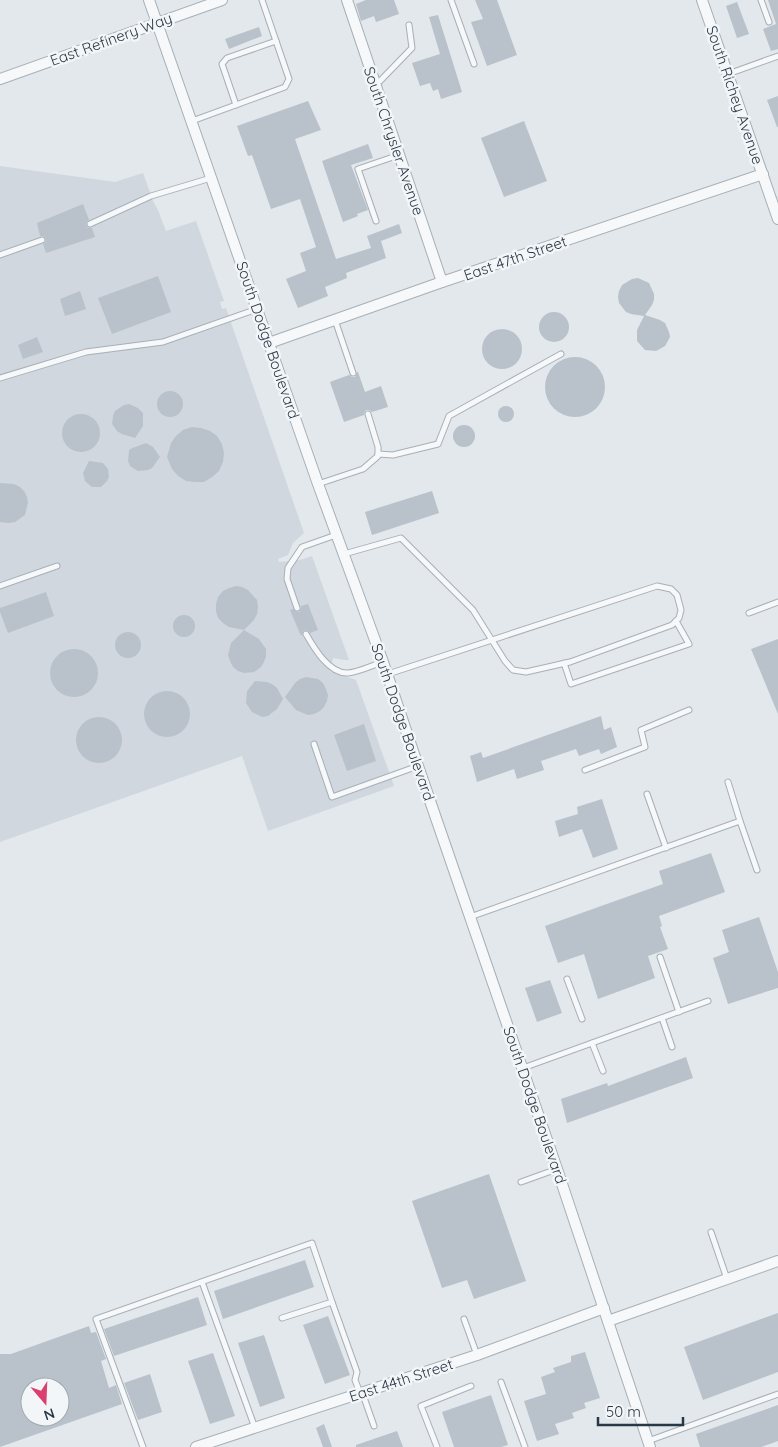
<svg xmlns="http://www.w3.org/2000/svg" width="778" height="1447" font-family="Quicksand,sans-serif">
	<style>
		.built { fill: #d0d7de }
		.building { fill: #b9c2ca; fill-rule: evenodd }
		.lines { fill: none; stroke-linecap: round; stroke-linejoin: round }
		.service-casing { stroke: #a7b0b7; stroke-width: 7 }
		.minor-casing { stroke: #a7b0b7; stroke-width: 12 }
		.service { stroke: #f6f8fa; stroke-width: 5 }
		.minor { stroke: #f6f8fa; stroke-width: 10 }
		.labels { text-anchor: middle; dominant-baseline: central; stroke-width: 5; stroke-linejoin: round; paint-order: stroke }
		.street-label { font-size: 15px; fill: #293846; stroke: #f3f6f9 }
	</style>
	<rect width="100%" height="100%" fill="#e2e8ec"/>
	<!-- built -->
	<polygon class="built" points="0,166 115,182 143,173 154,203 158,210 166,231 196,221 224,301 220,302 222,309 226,308 304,533 293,543 288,555 278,559 279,562 300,560 312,556 349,660 345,660 333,658 330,671 356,680 394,786 268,831 242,756 0,842"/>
	<!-- building -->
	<g class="building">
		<polygon points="366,0 394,0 399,14 376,22 374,16 361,21 356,4"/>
		<polygon points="475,0 497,0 517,55 487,66 471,22 483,19"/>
		<polygon points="768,0 778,0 778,49 771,51 763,29 776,24"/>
		<polygon points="737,2 749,34 737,38 726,6"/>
		<polygon points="438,15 462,92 441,99 438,89 433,91 430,83 420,86 412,63 440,54 429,17"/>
		<polygon points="259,27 262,36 229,49 225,39"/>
		<polygon points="778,96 778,127 777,127 767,100"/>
		<polygon points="308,101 321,130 295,139 336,259 371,248 367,236 399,224 402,233 381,241 386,258 346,273 347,278 325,287 328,296 298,308 286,279 306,271 300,253 316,247 300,199 271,209 252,155 248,156 237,126"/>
		<polygon points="524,121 547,181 504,197 481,138"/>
		<polygon points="368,144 373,158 351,165 368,210 357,214 358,216 343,222 322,161"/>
		<polygon points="83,204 89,220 86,222 86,225 88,228 92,228 95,237 46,253 43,244 46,242 46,239 44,236 40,236 37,223"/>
		<polygon points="158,276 171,312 112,334 98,298"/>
		<polygon points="638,278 649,283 654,294 654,300 652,305 645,315 660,320 665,323 669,332 670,337 665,346 656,351 645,350 637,341 637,330 644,316 631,314 626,312 619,303 618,297 619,291 622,285 632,279"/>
		<polygon points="80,291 86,309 65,316 60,299"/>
		<circle cx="554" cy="327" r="15"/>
		<circle cx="502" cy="349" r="20"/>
		<polygon points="37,337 43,352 23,359 18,345"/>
		<circle cx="575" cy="387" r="30"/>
		<polygon points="357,372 358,372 365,392 381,386 388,407 372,412 369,410 366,410 364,413 364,415 344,422 330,382 349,375 352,377 355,377"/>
		<circle cx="170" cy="404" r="13"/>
		<polygon points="129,404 138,408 143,413 143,426 135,438 122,434 117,431 112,424 113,416 115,411 124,405"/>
		<circle cx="506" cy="414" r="8"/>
		<circle cx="81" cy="433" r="19"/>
		<circle cx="464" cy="436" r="11"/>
		<polygon points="192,427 201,428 210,431 217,436 222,444 224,453 223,462 219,471 212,477 204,482 195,482 186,481 178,476 172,469 167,457 171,443 176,436 183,430"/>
		<polygon points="146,443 153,447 160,457 152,468 148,470 138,471 130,466 128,461 129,451 130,449"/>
		<polygon points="89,461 103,463 108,469 109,477 107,481 101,487 92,487 85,481 83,473"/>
		<polygon points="0,483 14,484 20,487 24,491 27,497 28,503 25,515 15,522 9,523 0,522"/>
		<polygon points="432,491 439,513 372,535 365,512"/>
		<polygon points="236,586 242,587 248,590 257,600 258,607 257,614 254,620 244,630 229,627 223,623 218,618 216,611 216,604 218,597 223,591 229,588"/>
		<polygon points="46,592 54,616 8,633 0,612 0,608"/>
		<polygon points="308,604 318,630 310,633 308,630 304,630 301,636 290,610 293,609 296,612 299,612 301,609 301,606"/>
		<circle cx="184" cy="626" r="11"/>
		<polygon points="244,630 259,639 266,649 266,656 264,662 261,667 254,672 244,673 238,671 233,667 230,661 228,655 231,643"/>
		<circle cx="128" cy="645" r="13"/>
		<polygon points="778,639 778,714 751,649"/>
		<circle cx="74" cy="673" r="24"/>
		<polygon points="306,677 318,679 323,683 326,689 328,695 327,701 324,707 320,711 314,714 308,715 296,710 285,697 295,683 300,679"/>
		<polygon points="255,681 267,682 272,684 277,688 283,699 277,709 268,716 262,717 252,712 246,703 247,691"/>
		<circle cx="167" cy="714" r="23"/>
		<polygon points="601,716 604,730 611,727 617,747 601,754 599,749 579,756 576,749 541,761 544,770 517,779 514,769 477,782 470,756 481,752 483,758"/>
		<circle cx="99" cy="740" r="23"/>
		<polygon points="364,724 376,761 347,771 334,735"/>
		<polygon points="602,799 618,849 593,858 582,829 559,837 555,821 578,814 577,807"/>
		<polygon points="711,853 725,892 659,916 662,926 660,927 668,949 648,956 655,978 598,999 584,954 558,963 545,926 663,884 659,871"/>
		<polygon points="759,917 778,972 778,988 728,1004 713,958 729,952 722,930"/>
		<polygon points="550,980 562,1013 537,1022 525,988"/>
		<polygon points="686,1057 693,1078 567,1123 561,1099 607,1083 608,1086"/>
		<polygon points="489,1174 526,1281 474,1299 467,1280 442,1288 412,1201"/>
		<polygon points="305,1260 314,1287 223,1319 214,1291"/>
		<polygon points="198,1297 207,1325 114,1356 104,1329"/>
		<polygon points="778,1313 778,1372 703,1400 684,1347"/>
		<polygon points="328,1316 350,1375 325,1384 303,1325"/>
		<path d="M89,1326L91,1333L96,1332L106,1359L101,1361L109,1388L116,1385L122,1404L0,1447V1354H11ZM30,1387H60V1417H30Z"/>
		<polygon points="264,1335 285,1398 260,1407 238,1343"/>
		<polygon points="585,1352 600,1398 584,1403 586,1408 572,1413 574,1418 555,1424 559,1434 537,1441 524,1401 546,1394 541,1377 555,1372 553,1368 571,1362 571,1356"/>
		<polygon points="213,1353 235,1416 210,1424 188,1361"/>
		<polygon points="150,1374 162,1412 138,1420 124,1383"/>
		<polygon points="491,1395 508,1445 501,1447 454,1447 442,1412"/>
		<polygon points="778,1405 778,1441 761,1447 700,1447 696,1434"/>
		<polygon points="324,1424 332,1447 323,1447 316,1428"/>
		<polygon points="397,1431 403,1447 356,1447 356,1445"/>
	</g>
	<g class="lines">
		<defs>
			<g id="service">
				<polyline points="451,0 474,64"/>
				<polyline points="761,0 769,22"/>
				<polyline points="728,74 778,56"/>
				<polyline points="375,83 380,81 412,48 409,25"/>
				<polyline points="236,105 222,64 227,58 276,41"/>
				<polyline points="192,121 285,87 289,79 262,0"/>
				<polyline points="376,221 358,169 399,155"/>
				<polyline points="90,224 151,196 211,178"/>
				<polyline points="0,255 42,240"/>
				<polyline points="335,320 353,373"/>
				<polyline points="0,378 86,352 163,342 257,309"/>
				<polyline points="378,454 393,455 438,444 449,416 561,354"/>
				<polyline points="318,484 363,469 378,456 378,447 368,414"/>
				<path d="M344,554L401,538L473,610L505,661L513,670L526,672L570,662L672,625L679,618L681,610L677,595L671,589L657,586C567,616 477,644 388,674"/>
				<polyline points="0,586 57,566"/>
				<polyline points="297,608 287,579 288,568 302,547 336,535"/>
				<polyline points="749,613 778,602"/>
				<path d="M306,634C314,648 329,674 348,673C359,672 373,665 383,662"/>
				<polyline points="564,663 571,684 689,644 676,621"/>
				<polyline points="314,744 332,797 418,766"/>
				<polyline points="585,770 645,747 641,730 689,710"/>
				<polyline points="728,782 740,821"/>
				<polyline points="647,794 666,848"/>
				<polyline points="470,917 740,821 757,870"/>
				<polyline points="660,957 679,1012"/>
				<polyline points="567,979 582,1019"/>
				<polyline points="662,1018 672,1047"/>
				<polyline points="592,1043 603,1071"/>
				<polyline points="523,1068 708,1001"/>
				<polyline points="521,1182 557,1169"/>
				<polyline points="711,1232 727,1279"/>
				<polyline points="202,1282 255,1428"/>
				<polyline points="332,1302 357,1372 355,1380 360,1393"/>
				<polyline points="464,1319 477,1355"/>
				<polyline points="501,1382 525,1447"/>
				<polyline points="362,1392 374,1426"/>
				<polyline points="648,1441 778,1394"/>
				<polyline points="143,1447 96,1319 312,1243 332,1302 282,1318"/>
				<polyline points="437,1447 421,1406 471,1386"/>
			</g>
			<g id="minor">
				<polyline points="149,0 318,484 383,662 418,766 557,1169 650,1447"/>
				<polyline points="347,0 442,282"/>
				<polyline points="702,0 778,219"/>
				<polyline points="0,79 222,0"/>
				<polyline points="269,343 442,282 763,174"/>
				<polyline points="608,1321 778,1261"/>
				<polyline points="196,1447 477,1355 604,1308"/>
			</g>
		</defs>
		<!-- service casing -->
		<use href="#service" class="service-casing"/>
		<!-- minor casing -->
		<use href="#minor" class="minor-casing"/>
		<!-- service -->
		<use href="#service" class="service"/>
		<!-- minor -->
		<use href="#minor" class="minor"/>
	</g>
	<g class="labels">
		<!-- street labels -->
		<g class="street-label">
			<text transform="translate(111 39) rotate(-20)">East Refinery Way</text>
			<text transform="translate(735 95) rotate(71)">South Richey Avenue</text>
			<text transform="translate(394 141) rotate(71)">South Chrysler Avenue</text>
			<text transform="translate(515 258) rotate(-19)">East 47th Street</text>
			<text transform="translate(268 340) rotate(71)">South Dodge Boulevard</text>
			<text transform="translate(403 722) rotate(71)">South Dodge Boulevard</text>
			<text transform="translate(535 1105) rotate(71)">South Dodge Boulevard</text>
			<text transform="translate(401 1380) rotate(-18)">East 44th Street</text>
		</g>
	</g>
	<!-- north arrow -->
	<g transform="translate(45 1402) rotate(161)"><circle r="24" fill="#f3f6f9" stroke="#a2aab1"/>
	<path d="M0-4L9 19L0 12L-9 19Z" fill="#da3f70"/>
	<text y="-8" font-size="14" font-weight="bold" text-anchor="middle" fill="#293846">N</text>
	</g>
	<!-- scale -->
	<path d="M598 1417v8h85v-8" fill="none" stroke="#293846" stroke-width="2.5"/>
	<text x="606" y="1417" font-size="15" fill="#293846" stroke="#f3f6f9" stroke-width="4" paint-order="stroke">50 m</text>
</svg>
